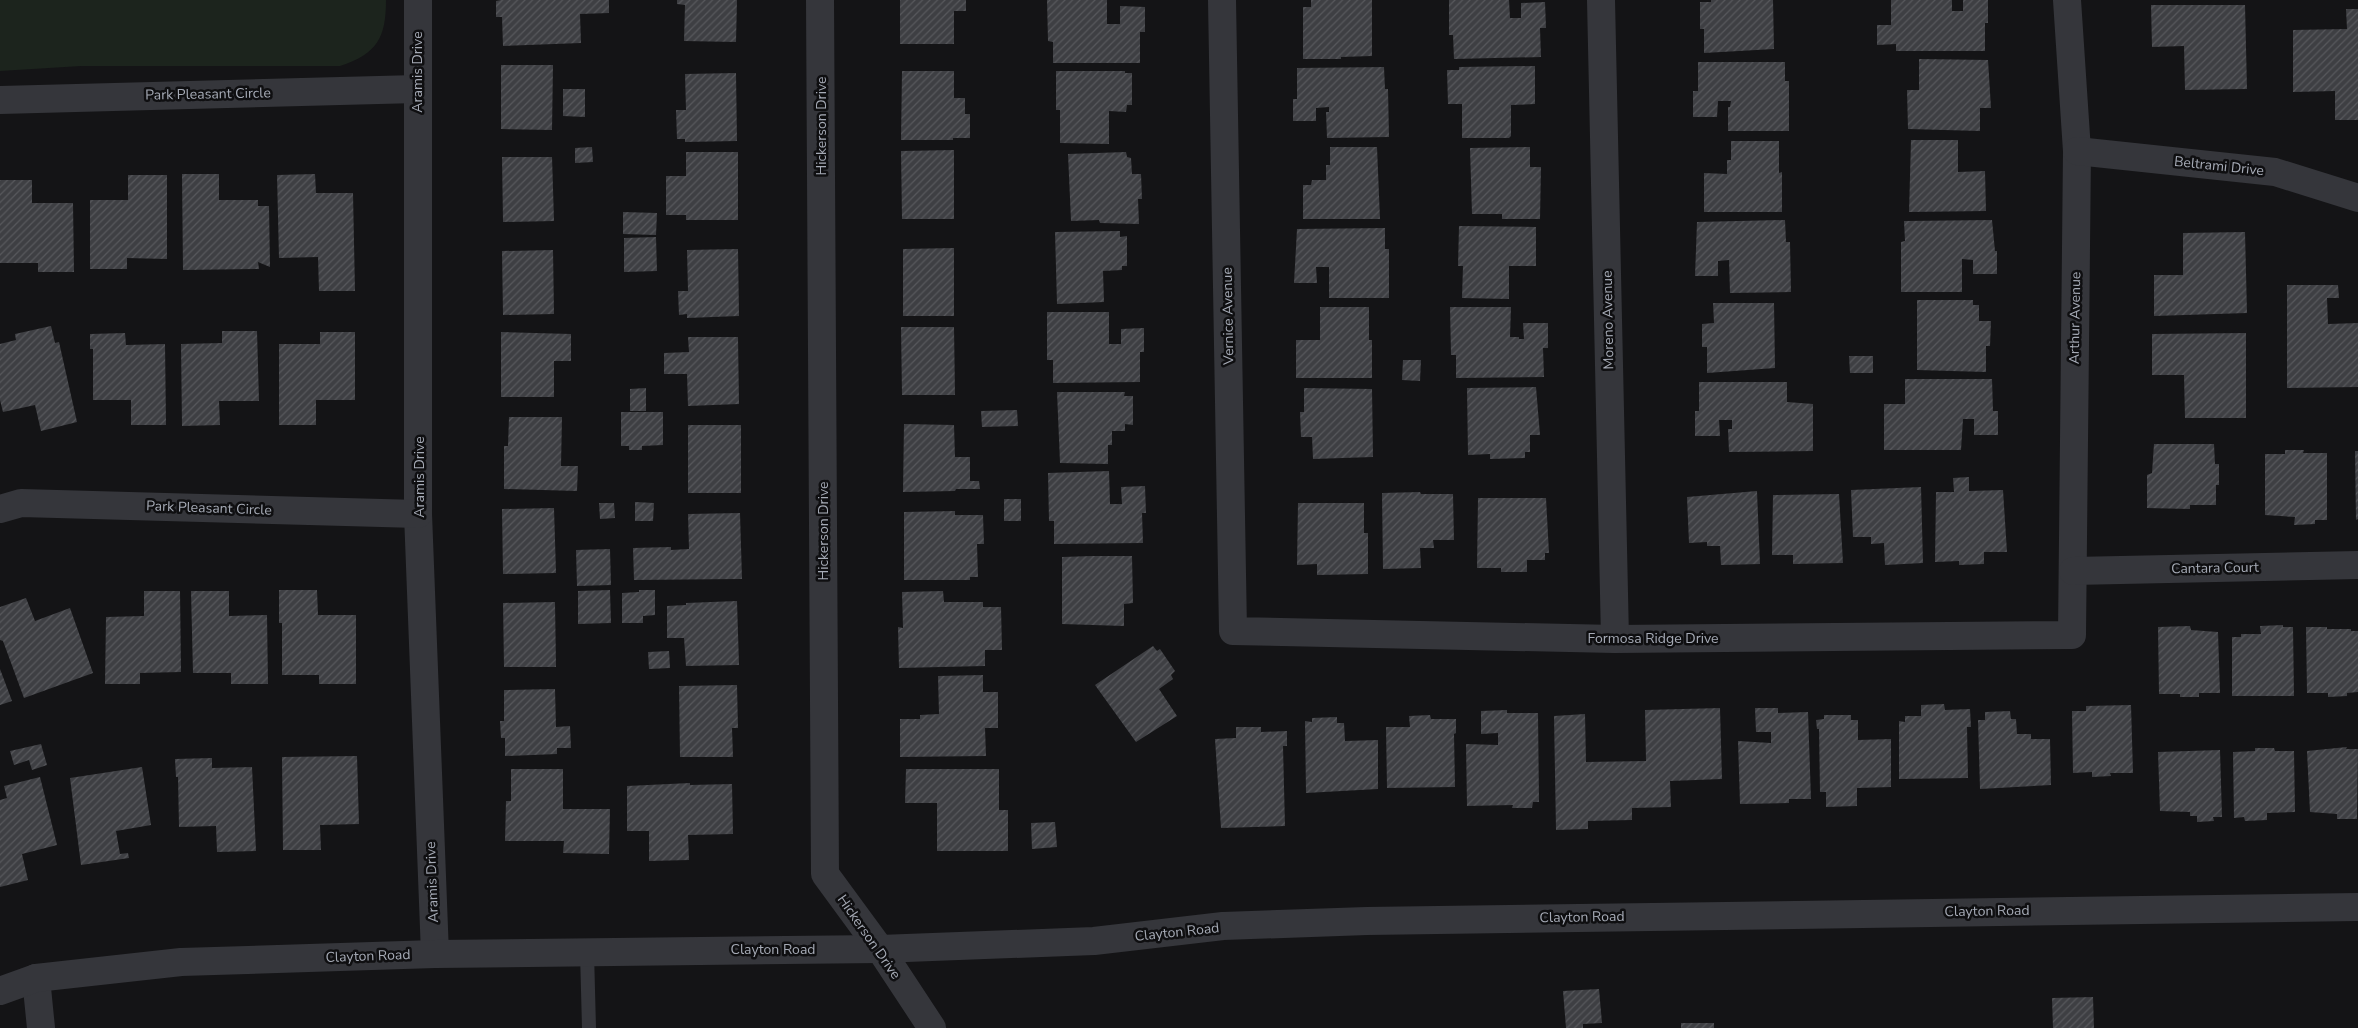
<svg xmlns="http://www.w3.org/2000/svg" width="2358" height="1028" font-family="'Nunito Sans',sans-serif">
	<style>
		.park { fill: #1c241d }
		.building { fill: url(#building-hatch) }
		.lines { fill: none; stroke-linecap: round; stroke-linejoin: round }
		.service { stroke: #35363b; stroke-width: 14 }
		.minor { stroke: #35363b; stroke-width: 28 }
		.tertiary { stroke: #35363b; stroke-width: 28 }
		.labels { text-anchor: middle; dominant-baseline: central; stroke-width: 5; stroke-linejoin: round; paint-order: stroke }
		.street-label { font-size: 14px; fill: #a6abb6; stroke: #0f0f11 }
	</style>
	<defs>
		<pattern id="building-hatch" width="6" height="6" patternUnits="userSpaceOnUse" patternTransform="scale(1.25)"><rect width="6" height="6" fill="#3e3f43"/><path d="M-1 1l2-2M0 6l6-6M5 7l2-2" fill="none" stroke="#57585c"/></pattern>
	</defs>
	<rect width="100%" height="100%" fill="#141416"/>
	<!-- park -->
	<path class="park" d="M0,0H386C386,38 377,54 340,66H81L0,71Z"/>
	<!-- building -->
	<g class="building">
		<polygon points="501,0 609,0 609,13 580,14 581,43 503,46 502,17 496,17 496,1"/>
		<polygon points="677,0 737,0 736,42 684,41 685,5 677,4"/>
		<polygon points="900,0 966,0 966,11 954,11 954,44 900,44"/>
		<polygon points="1047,0 1107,0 1107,24 1120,24 1120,6 1145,7 1145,32 1140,32 1140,63 1053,63 1053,42 1048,41"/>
		<polygon points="1311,0 1372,0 1372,56 1341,57 1341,59 1303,59 1303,7 1311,7"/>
		<polygon points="1449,0 1509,0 1510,18 1521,18 1521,3 1545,2 1546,28 1540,28 1541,57 1454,59 1453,35 1449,35"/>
		<polygon points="1711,0 1773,0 1774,49 1704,53 1704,29 1700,29 1700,2 1711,2"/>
		<polygon points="1891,0 1952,0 1952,11 1963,11 1963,0 1988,0 1988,23 1985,23 1985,51 1896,51 1896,44 1877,45 1877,25 1891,25"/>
		<polygon points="2151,5 2245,5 2247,89 2185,90 2184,46 2152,47"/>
		<polygon points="2346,9 2358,9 2358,120 2335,120 2335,91 2293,92 2293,30 2347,29"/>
		<polygon points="1919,59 1988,60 1991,108 1980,108 1980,131 1908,129 1907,90 1919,90"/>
		<polygon points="1698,62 1785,62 1785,81 1789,81 1789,131 1728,131 1728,107 1730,107 1731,101 1718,101 1717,117 1693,117 1693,91 1698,91"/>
		<polygon points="501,65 553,65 552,130 501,129"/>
		<polygon points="1535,66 1535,104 1511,105 1511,136 1509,138 1462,138 1462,104 1448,104 1447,70 1459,70 1459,67"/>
		<polygon points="1384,67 1385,89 1388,89 1389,137 1327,138 1326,112 1329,112 1329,107 1316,108 1316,121 1293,121 1293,99 1297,99 1297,68"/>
		<polygon points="902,71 954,71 954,98 965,98 965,114 970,114 970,138 953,138 953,140 901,140"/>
		<polygon points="1056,71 1125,71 1125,73 1132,73 1132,105 1127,105 1126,112 1109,111 1109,144 1060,143 1060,110 1056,110"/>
		<polygon points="736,73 737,141 685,142 685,139 677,139 676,110 686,110 685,74"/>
		<polygon points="563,89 585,89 585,117 563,116"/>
		<polygon points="1911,140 1958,140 1958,172 1985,171 1986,211 1909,212"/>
		<polygon points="1731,141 1779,141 1779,173 1782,172 1782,212 1704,212 1704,173 1727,174 1727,160 1731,160"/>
		<polygon points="592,147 593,162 575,163 575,148"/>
		<polygon points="1330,147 1377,147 1380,219 1303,219 1303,185 1311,185 1312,180 1326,180 1326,165 1330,165"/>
		<polygon points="1530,147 1530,167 1541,167 1540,219 1502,219 1502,214 1472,214 1470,148"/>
		<polygon points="954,150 954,219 902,219 901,151"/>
		<polygon points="686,152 738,152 738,220 686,220 686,215 666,215 666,176 686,176"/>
		<polygon points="1126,152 1127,157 1131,158 1132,174 1141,174 1142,199 1138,199 1139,224 1100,223 1099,220 1071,221 1068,154"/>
		<polygon points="502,157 552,157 554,221 503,222"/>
		<polygon points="182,174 219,174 219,200 258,200 258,206 269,206 270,267 258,262 259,269 183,270"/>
		<polygon points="315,174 316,193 353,193 355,291 319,291 318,257 279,258 277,175"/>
		<polygon points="128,175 167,175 167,259 127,258 127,269 90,269 90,200 128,200"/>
		<polygon points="0,180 32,180 32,203 73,203 74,272 38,272 38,263 0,263"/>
		<polygon points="623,212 657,213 656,235 623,234"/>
		<polygon points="1785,220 1786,242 1790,242 1791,292 1730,293 1729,260 1718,261 1718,276 1695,276 1697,222"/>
		<polygon points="1992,220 1995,251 1997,251 1997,274 1973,274 1973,260 1962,259 1962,292 1901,292 1901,242 1905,241 1904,221"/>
		<polygon points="1459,226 1536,227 1536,266 1509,266 1509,299 1462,298 1463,266 1458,266"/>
		<polygon points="1385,228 1385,249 1389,249 1389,298 1329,298 1329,267 1316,267 1317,283 1294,283 1297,229"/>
		<polygon points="1120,231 1120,237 1127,236 1127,266 1122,266 1122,270 1103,271 1104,302 1057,304 1055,232"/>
		<polygon points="2245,232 2247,313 2154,316 2154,275 2183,275 2183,233"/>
		<polygon points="656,237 657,271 624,272 624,238"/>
		<polygon points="954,248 954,316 903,316 903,249"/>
		<polygon points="738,249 739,316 687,318 687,314 679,315 678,291 688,291 687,250"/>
		<polygon points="553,250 554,314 503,315 502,251"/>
		<polygon points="2287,285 2338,285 2339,298 2327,298 2328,324 2358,323 2358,387 2287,388"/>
		<polygon points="1917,300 1973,300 1973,305 1979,305 1979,321 1991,321 1990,346 1986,346 1986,372 1917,370"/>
		<polygon points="1713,303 1774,303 1775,368 1707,373 1707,347 1702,347 1702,324 1714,323"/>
		<polygon points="1320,307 1369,307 1369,340 1372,340 1372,378 1296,378 1296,340 1320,340"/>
		<polygon points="1450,307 1511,307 1510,337 1519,337 1519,339 1524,339 1523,323 1548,323 1548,348 1543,348 1544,377 1456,378 1456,355 1451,355"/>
		<polygon points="1047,312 1109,312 1109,344 1121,344 1121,329 1144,328 1144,352 1140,352 1140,382 1053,383 1053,360 1047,360"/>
		<polygon points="51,326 55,343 59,342 77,422 41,431 35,405 3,412 0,400 0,344 16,340 15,334"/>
		<polygon points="901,327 954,327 955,395 902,395"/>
		<polygon points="222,331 257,331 259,401 219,401 220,425 182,426 181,344 222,343"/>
		<polygon points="320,332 355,332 355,400 316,400 316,425 279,425 279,344 320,344"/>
		<polygon points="501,332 571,334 571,361 554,361 554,397 501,397"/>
		<polygon points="125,333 126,345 165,344 166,425 131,425 131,400 93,400 93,349 90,349 90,334"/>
		<polygon points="2246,333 2246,418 2185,418 2184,375 2152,375 2152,334"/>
		<polygon points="688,337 738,337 739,404 688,406 687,374 664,374 664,353 689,352"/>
		<polygon points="1849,356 1873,356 1873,373 1850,373"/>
		<polygon points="1403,360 1421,360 1420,381 1402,380"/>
		<polygon points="1905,379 1992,379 1993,411 1998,411 1998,435 1974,435 1974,419 1963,419 1961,450 1884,450 1884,404 1905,404"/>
		<polygon points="1699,382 1787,382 1787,402 1813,404 1813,451 1729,452 1728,429 1732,429 1732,420 1719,420 1720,436 1695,436 1695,411 1699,411"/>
		<polygon points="1536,387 1540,435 1530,435 1530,452 1525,452 1525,458 1490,459 1490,454 1468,455 1467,388"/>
		<polygon points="646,388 646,411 630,411 630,389"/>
		<polygon points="1304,388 1372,389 1373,457 1313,459 1312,437 1301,437 1300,412 1304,412"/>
		<polygon points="1057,392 1125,392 1124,396 1133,396 1133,425 1125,424 1125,431 1112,431 1112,445 1108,445 1108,464 1060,463"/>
		<polygon points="1017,410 1018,426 982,427 981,411"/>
		<polygon points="621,412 663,412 663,445 642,446 642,450 629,450 629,446 621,446"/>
		<polygon points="509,417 562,417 561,466 578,466 577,491 504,489 504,446 508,446"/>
		<polygon points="904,424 954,425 955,457 970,457 970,481 979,481 980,489 956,489 955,491 903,492"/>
		<rect x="688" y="425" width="53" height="68"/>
		<polygon points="2154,444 2214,444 2215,464 2219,464 2219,485 2216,485 2216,505 2190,505 2190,509 2147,508 2147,475 2152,473"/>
		<polygon points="2285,450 2304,450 2303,453 2327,453 2327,520 2315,520 2315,524 2294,525 2295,517 2265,515 2265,454 2285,454"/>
		<polygon points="2355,451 2358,451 2358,519 2356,520"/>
		<polygon points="1109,471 1110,504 1122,504 1121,487 1145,486 1146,513 1142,513 1143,543 1054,544 1054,521 1049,521 1048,473"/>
		<polygon points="1969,477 1969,491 2003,490 2007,552 1984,552 1984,564 1959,565 1959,561 1935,562 1936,492 1954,492 1953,478"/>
		<polygon points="1921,487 1923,563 1885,565 1884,543 1871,544 1871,537 1853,537 1851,490"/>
		<polygon points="1757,491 1760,564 1721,565 1720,546 1707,546 1707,542 1689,543 1687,497"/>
		<polygon points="1420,492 1421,494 1453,494 1454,540 1433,540 1434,548 1420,548 1421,568 1383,569 1382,493"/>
		<polygon points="1839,494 1843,563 1793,564 1793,555 1772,555 1773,495"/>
		<polygon points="1478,498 1546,498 1549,553 1545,553 1545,560 1527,560 1527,572 1501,572 1501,568 1477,568"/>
		<rect x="1004" y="499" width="17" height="22"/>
		<polygon points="635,502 654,503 653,521 635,521"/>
		<polygon points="599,503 614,503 615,518 600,519"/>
		<polygon points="1298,503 1364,503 1364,533 1368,533 1368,574 1317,575 1317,564 1297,565"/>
		<polygon points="554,508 556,573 503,574 502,509"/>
		<polygon points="955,511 955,515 983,515 984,544 977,544 978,577 970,577 970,580 904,580 904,512"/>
		<polygon points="740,513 742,579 634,580 633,548 671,547 671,550 689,549 688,514"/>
		<polygon points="610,549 611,585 577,586 576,550"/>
		<polygon points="1092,556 1132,556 1133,603 1124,604 1124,626 1062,624 1062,557"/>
		<polygon points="279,590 317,590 318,615 356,615 356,684 319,684 319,675 282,675 282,623 279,623"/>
		<polygon points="610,590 611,623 578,624 578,591"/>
		<polygon points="639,590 655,590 655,615 643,616 643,623 622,623 622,593 639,592"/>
		<polygon points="144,591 180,591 181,672 140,673 140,684 105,684 106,617 144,616"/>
		<polygon points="191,591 229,591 229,616 267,615 268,684 231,684 231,673 193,673"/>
		<polygon points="943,591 944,602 983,602 983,607 1001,607 1002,650 985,650 985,666 899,668 898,627 903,628 902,592"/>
		<polygon points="26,598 35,621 70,608 93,673 24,698 3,641 0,640 0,607"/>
		<polygon points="737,601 739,665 686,666 684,638 667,638 667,606 686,605 686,603"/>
		<polygon points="555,602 556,667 504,667 503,603"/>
		<polygon points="2283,625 2283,627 2293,627 2294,696 2232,696 2232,637 2241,637 2241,634 2261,634 2260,626"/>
		<polygon points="2190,626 2191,630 2218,632 2220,693 2199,693 2199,697 2180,697 2180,694 2159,694 2158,627"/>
		<polygon points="2306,627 2327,627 2327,629 2351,629 2351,631 2358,631 2358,692 2347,693 2347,696 2328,697 2328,693 2307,693"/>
		<polygon points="1153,646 1157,651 1160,649 1175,671 1171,675 1173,679 1159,689 1177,716 1136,742 1095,685"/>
		<polygon points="669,651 670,668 649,669 648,652"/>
		<polygon points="0,669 12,701 0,705"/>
		<polygon points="983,675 983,692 998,692 998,728 985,728 986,756 900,757 900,719 920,719 920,715 939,714 938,676"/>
		<polygon points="737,685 738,728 732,728 733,757 680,757 679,686"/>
		<polygon points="555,689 556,727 570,726 571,748 557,748 557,754 505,756 505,738 501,738 500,721 504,721 504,690"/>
		<polygon points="1944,704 1945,710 1970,709 1971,727 1967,727 1968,778 1899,779 1899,721 1905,722 1905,716 1921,716 1921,705"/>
		<polygon points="2131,705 2133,773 2110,773 2111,776 2092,777 2092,772 2073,773 2072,711 2086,711 2086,706"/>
		<polygon points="1720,708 1722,779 1670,781 1671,807 1632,808 1632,820 1588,821 1588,829 1556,830 1554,716 1585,714 1586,762 1646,761 1645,710"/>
		<polygon points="1755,708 1778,708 1778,713 1808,712 1811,799 1789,799 1789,803 1740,804 1738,741 1771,743 1771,732 1756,732"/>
		<polygon points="1507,710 1507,713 1538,713 1539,802 1533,802 1532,808 1512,808 1513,805 1467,806 1466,744 1498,745 1498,733 1481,734 1481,711"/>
		<polygon points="2010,711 2011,719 2016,719 2017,734 2031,734 2031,739 2050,739 2051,785 1980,789 1978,720 1985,720 1985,712"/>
		<polygon points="1430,715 1431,719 1456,719 1456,733 1454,734 1455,787 1387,788 1386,727 1410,727 1409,716"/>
		<polygon points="1824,715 1851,715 1851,720 1858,720 1858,740 1891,739 1891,787 1857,788 1857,806 1826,807 1826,792 1820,792 1819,729 1817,729 1816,720 1824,719"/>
		<polygon points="1337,717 1337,723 1344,723 1345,741 1378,740 1378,789 1306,793 1305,721 1312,722 1312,718"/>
		<polygon points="1236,727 1261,727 1261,732 1287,731 1287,746 1283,746 1285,826 1221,828 1215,739 1236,738"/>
		<polygon points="41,744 47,765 32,770 29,760 14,765 10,751"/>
		<polygon points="2347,747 2346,749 2358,749 2357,819 2337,819 2337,814 2310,812 2307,751"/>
		<polygon points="2255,748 2274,748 2275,751 2294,751 2295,812 2267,813 2267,820 2245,821 2244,817 2234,818 2233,752 2255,751"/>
		<polygon points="2220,750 2222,817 2213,817 2214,821 2197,822 2197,816 2190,816 2190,812 2160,811 2158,752"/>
		<polygon points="357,756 359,824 320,825 321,850 283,850 282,757"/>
		<polygon points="212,758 212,768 252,767 256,851 217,852 216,826 179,827 178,777 176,777 175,759"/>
		<polygon points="142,767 151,825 116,831 120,854 128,853 129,858 81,865 70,778"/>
		<polygon points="511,769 563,769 563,809 610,809 609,854 563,853 564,841 505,841 506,801 511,801"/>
		<polygon points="906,769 999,769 999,810 1008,810 1008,851 937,851 937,803 905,803"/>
		<polygon points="40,777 57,845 22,854 28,880 0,887 0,800 7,798 4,786"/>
		<polygon points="690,783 690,785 732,784 733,834 688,835 689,860 649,861 649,831 627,831 627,786"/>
		<polygon points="1055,822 1057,847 1032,849 1031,823"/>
		<polygon points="1599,989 1602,1023 1583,1024 1583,1028 1566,1028 1563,991"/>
		<polygon points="2093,997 2094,1028 2053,1028 2052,998"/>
		<rect x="1681" y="1023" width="33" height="5"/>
	</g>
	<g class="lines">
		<!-- service -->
		<polyline class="service" points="587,952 589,1028"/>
		<!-- minor -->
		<g class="minor">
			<polyline points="418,0 418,514 435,954"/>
			<polyline points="820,0 825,874 880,949 932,1028"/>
			<polyline points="1222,0 1233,631 1615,639 2072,635 2077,151 2067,0"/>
			<polyline points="1601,0 1615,639"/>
			<polyline points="0,100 417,89"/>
			<polyline points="2077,151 2275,172 2358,198"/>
			<polyline points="0,509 21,503 418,514"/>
			<polyline points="2073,571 2358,565"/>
			<polyline points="36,978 41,1028"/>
		</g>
		<!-- tertiary -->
		<polyline class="tertiary" points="0,991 36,978 181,962 435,954 880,949 1094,941 1223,926 1367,921 2358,907"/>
	</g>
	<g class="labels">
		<!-- street labels -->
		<g class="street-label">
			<text transform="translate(417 72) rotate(-90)">Aramis Drive</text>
			<text transform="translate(208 94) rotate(-1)">Park Pleasant Circle</text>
			<text transform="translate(821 126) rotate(-90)">Hickerson Drive</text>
			<text transform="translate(2219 166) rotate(6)">Beltrami Drive</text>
			<text transform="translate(1228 316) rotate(-91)">Vernice Avenue</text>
			<text transform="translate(2075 318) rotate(-89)">Arthur Avenue</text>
			<text transform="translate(1608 320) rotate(-91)">Moreno Avenue</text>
			<text transform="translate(419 477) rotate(-90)">Aramis Drive</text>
			<text transform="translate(209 508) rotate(2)">Park Pleasant Circle</text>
			<text transform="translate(823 531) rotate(-90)">Hickerson Drive</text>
			<text transform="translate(2215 568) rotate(-1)">Cantara Court</text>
			<text x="1653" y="638">Formosa Ridge Drive</text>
			<text transform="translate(432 882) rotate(-92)">Aramis Drive</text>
			<text transform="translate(1987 911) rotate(-1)">Clayton Road</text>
			<text transform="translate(1582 917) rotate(-1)">Clayton Road</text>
			<text transform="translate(1177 932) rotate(-6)">Clayton Road</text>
			<text transform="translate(869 937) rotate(55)">Hickerson Drive</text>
			<text x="773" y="949">Clayton Road</text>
			<text transform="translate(368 956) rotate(-2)">Clayton Road</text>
		</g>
	</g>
</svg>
